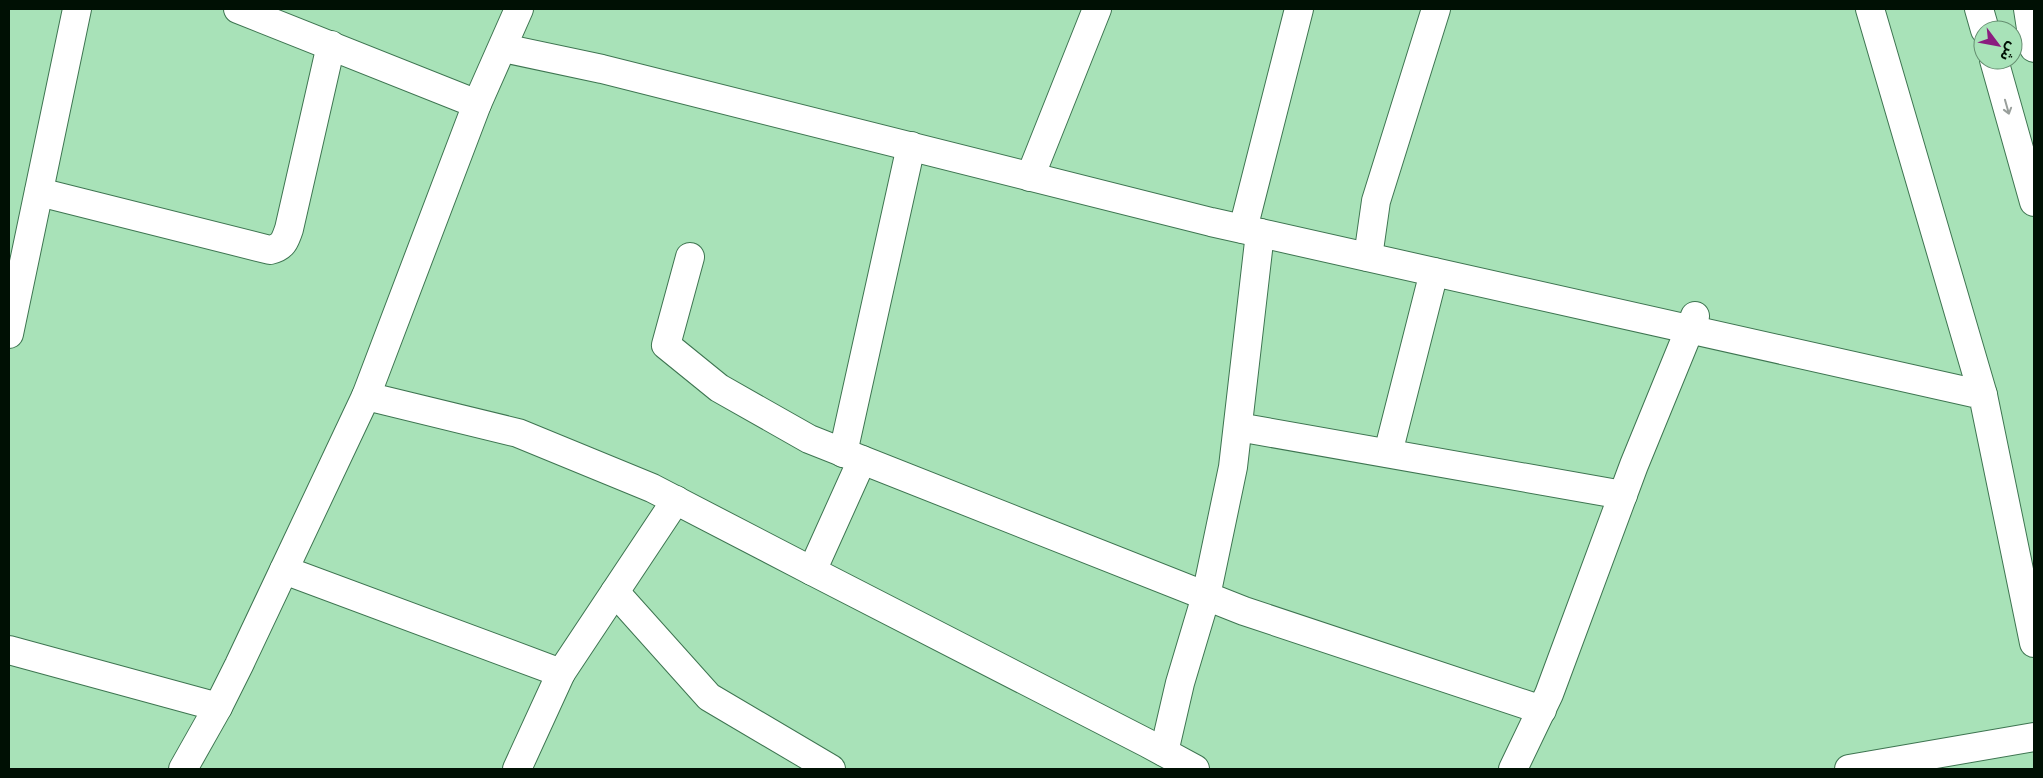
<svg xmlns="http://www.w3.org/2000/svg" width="2043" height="778" font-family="'Fira Sans','Noto Sans Arabic',sans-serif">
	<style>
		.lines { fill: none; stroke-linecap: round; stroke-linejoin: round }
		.minor-casing { stroke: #3e7551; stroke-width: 30 }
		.trunk-casing { stroke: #3e7551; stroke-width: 30 }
		.minor { stroke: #fff; stroke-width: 28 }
		.trunk { stroke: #fff; stroke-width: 28 }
		.oneway { stroke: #999f9b }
	</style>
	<rect width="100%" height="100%" fill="#a8e2b8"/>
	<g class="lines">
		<defs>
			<g id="minor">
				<polyline points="1870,9 1983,395"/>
				<polyline points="503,48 602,69 1211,222 1983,395 2034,643"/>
				<polyline points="477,104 519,9"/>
				<polyline points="1030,177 1097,9"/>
				<path d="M39,192L270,250C283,247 285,241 289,229L331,45"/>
				<polyline points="1243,229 1299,9"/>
				<polyline points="690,257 666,345 719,388 809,439 1244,611 1542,710"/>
				<polyline points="1368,257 1376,201 1436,9"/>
				<polyline points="9,334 77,9"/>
				<polyline points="366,396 518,433 652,488 812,571"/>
				<polyline points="1238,427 1623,495"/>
				<polyline points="843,453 911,146"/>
				<polyline points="1388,453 1434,272"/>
				<polyline points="862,460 812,571 1147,743 1195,769"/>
				<polyline points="284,570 561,673 676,500"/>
				<polyline points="615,592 709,697 831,769"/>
				<polyline points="9,650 218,707"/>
				<polyline points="1164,752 1180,683 1206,596 1233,467 1260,233"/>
				<polyline points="183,769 218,707 239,665 366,396 477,104 238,9"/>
				<polyline points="517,769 561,673"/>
				<polyline points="1513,769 1549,694 1634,465 1695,316"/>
				<polyline points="1849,769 2034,737"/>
			</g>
			<g id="trunk">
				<polyline points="1979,9 1985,30"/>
				<polyline points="2028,9 2034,48"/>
				<polyline points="1994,60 2034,202"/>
			</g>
		</defs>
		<!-- minor casing -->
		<use href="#minor" class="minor-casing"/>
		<!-- trunk casing -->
		<use href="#trunk" class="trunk-casing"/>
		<!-- minor -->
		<use href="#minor" class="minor"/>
		<!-- trunk -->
		<use href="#trunk" class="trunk"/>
	</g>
	<!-- one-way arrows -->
	<defs><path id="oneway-shaft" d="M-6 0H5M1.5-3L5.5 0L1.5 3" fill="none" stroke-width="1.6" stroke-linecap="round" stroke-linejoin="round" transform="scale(1.25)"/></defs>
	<use class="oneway" href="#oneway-shaft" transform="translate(2007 107) rotate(74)"/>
	<!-- border -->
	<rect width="2043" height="778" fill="none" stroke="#001004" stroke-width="20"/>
	<!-- north arrow -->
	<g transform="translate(1998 45) rotate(122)"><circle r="24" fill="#a8e2b8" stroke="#658e70"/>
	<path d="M0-4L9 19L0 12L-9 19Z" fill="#8b1c7f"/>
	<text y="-8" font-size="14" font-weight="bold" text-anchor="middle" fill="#001004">ش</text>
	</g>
</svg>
